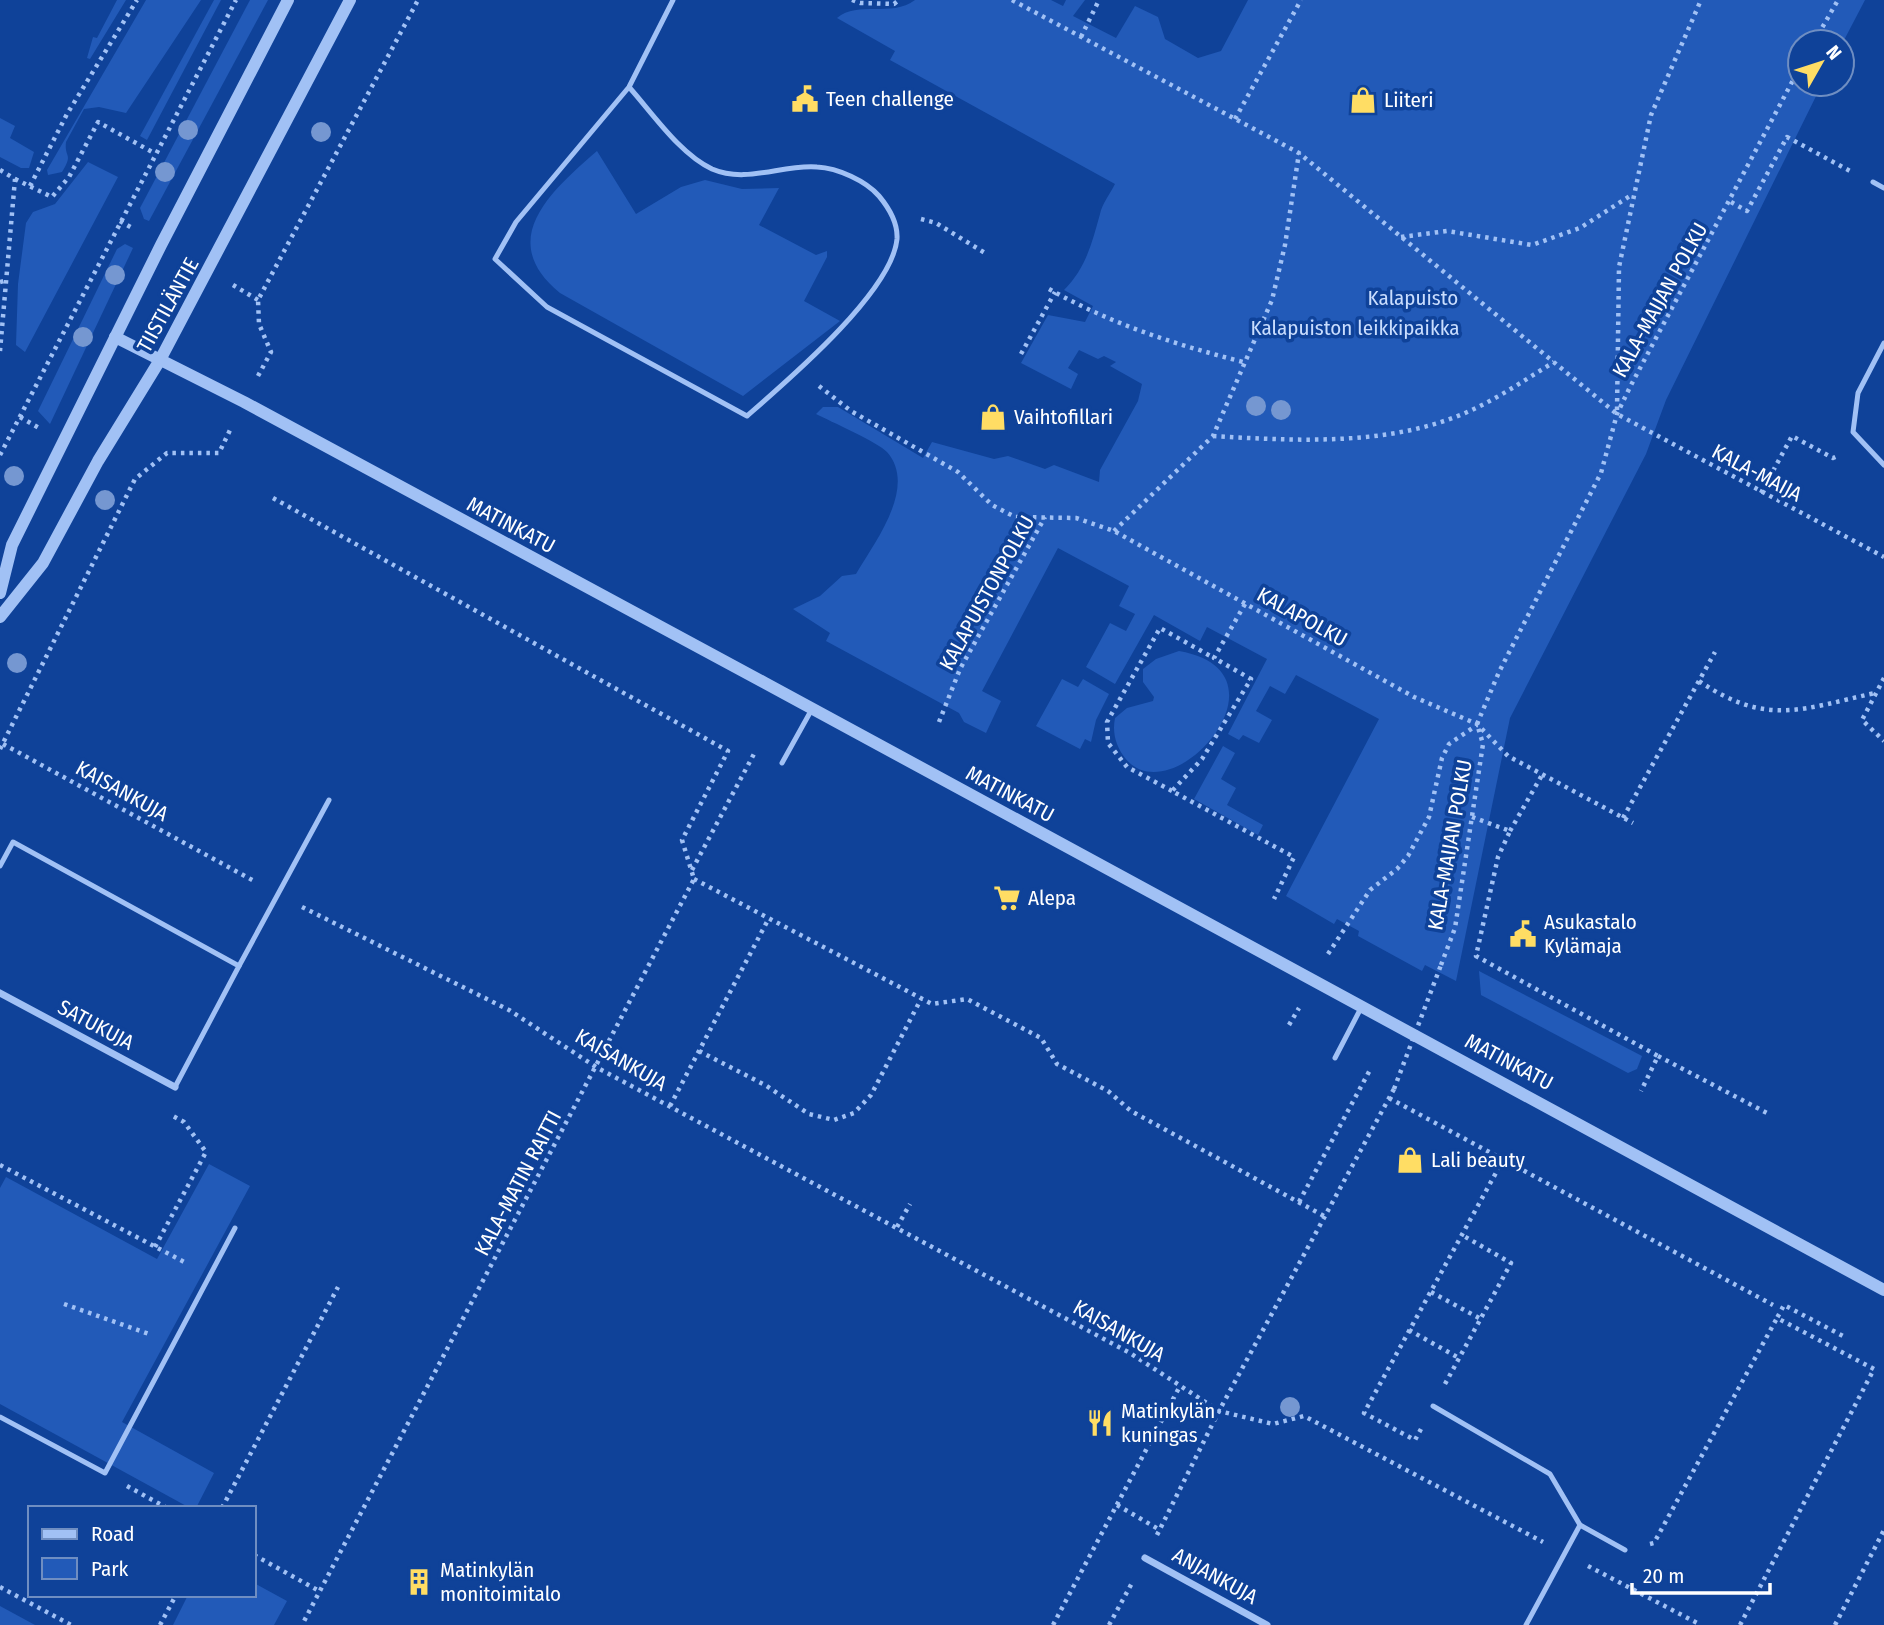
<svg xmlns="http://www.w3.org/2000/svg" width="1884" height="1625" font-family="'Fira Sans Condensed',sans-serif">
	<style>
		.green { fill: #225ab8 }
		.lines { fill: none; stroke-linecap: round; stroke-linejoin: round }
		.path { stroke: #a1c1f5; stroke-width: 4.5; stroke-dasharray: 3.5 5; stroke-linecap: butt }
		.service { stroke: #a1c1f5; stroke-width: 5 }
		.minor { stroke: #a1c1f5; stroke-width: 7 }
		.tertiary { stroke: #a1c1f5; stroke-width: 12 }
		.path-bridge { stroke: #a1c1f5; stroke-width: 4.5; stroke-dasharray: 3.5 5; stroke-linecap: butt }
		.tree { fill: #7597d1 }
		.labels { text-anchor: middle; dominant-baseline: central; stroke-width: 7; stroke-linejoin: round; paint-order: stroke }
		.poi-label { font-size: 21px; fill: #fff; stroke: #0f4299; text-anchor: start }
		.park-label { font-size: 21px; fill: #c9ddfe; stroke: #0f4299 }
		.street-label { font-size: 21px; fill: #fff; stroke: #0f4299 }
	</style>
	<rect width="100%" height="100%" fill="#0f4299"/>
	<!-- green -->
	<g class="green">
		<polygon points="117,0 126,0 90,59 87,58 93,37 97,38"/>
		<path d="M146,0H201L126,113L99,107L84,109L66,142C64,158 74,153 62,172L48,175L47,170Z"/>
		<polygon points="214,0 221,0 147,140 140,136"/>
		<polygon points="250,0 268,0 149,221 144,219 140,208"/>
		<path d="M915,0H1051L1063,6L1066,0H1085L1073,16L1116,38L1135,6L1158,17L1165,39L1198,58L1221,51L1248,0H1865L1842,44L1800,42V84H1822L1666,400L1646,454L1510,718L1456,981L1425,965L1422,971L1358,936L1359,931L1337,919L1334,924L1286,896L1379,719L1296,675L1285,694L1270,686L1256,711L1272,720L1259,743L1243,735L1239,740L1228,734L1267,659L1207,627L1200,641L1154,615L1115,684L1086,667L1110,623L1126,631L1135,614L1119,606L1129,586L1058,548L982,691L1001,701L986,733L964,722L959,713L826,641L830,633L793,609L820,596L842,576L856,574C874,543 918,487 887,452C879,443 830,421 816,414L823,407H838L923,458L932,442L994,459L1008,456L1045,469L1054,465L1099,482L1100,470L1138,401L1142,384L1110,366L1116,362L1104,356L1098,359L1079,350L1068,368L1078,374L1071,389L1021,363L1048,315L1085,322L1093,306L1064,290C1086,268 1092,243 1100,214C1102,204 1110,194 1115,184L890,60L895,51L837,18C858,0 891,18 915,0Z"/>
		<polygon points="0,118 15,126 10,138 34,152 29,168 21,168 0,157"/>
		<path d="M597,151L636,214L681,187L705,180L742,189L779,188L759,225L816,255L827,251V257L804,301L840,321L743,396L560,293C495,240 551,191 597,151Z"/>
		<polygon points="88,162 118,177 25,352 16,345 18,284 26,223 33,212 55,204"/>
		<polygon points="125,244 133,248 50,424 38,411 117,249"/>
		<path d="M1179,651C1299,672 1172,817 1125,758C1116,746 1112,733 1115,718L1127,708L1153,701L1154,697L1143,682V669L1156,659Z"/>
		<polygon points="1062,679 1078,687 1083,679 1109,694 1096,720 1091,742 1085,739 1080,749 1036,726"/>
		<polygon points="1223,746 1235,753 1221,779 1236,788 1227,805 1263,825 1258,835 1194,799"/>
		<polygon points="1479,971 1642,1056 1637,1069 1628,1073 1481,995"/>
		<polygon points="209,1164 250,1186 122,1422 214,1473 196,1508 190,1508 0,1404 0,1188 6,1177 157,1259"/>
		<polygon points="254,1583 287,1601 274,1625 173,1625 188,1595 254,1595"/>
		<polygon points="0,1606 35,1625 0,1625"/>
	</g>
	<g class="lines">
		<!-- path -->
		<g class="path">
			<polyline points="852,0 860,3 894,4 899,0"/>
			<polyline points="1012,0 1299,153 1617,414 1884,557"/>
			<polyline points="1081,37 1099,0"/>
			<polyline points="1814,42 1838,0"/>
			<polyline points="1235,119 1301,0"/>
			<polyline points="0,170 15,179 0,351"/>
			<polyline points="15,179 52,197 69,177 98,122 154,153"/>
			<polyline points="30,186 67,114 137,0"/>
			<polyline points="1731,202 1747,211 1787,137 1850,171"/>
			<polyline points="921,219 936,223 985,253"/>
			<polyline points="120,221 134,229"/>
			<polyline points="1401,237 1447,231 1532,245 1580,228 1633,194"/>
			<polyline points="0,282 7,280"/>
			<polyline points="233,285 258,300"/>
			<path d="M1049,289C1113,325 1177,345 1247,363"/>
			<polyline points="1021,354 1055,292"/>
			<polyline points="258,376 271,352 259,324 258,300 418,0"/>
			<polyline points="819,386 851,411 958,472 992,505 1015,517 1076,518 1114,531 1414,697 1477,724 1508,756 1633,823"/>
			<polyline points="1617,410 1619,267 1651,115 1701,0"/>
			<polyline points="20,417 39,428"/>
			<path d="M1213,436C1299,441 1396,447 1476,408C1503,395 1528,378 1554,362"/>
			<polyline points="0,455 236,0"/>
			<polyline points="1761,493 1792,436 1833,458 1840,455"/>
			<polyline points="273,498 728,751 682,840 694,879 302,1625"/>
			<polyline points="1114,531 1213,436 1272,300 1285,245 1299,153"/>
			<polyline points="1245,604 1214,658 1251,679 1202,759 1172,791 1294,857 1274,899"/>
			<polyline points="1884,678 1862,720 1884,741"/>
			<path d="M1699,681C1767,727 1802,709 1875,693"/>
			<polyline points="939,722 960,669 1045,517"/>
			<polyline points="3,744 254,881"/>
			<polyline points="0,749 135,479 167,453 219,453 231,428"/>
			<polyline points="1172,791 1127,767 1108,743 1107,722 1160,628 1214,658"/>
			<polyline points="1472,817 1510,831 1498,857 1476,956 1658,1056 1641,1091"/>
			<polyline points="1623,818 1715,652"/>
			<polyline points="1510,831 1542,775"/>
			<polyline points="692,870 755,752"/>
			<polyline points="694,879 932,1004 967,999 1041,1038 1057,1064 1108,1091 1131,1111 1324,1216"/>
			<polyline points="302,907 509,1010 596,1067 1130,1353 1219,1411 1273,1424 1304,1416 1543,1542"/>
			<polyline points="1328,954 1370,890 1397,869 1408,856 1429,817 1442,758 1449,744 1477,725"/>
			<polyline points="1441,965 1455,928 1483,744 1477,724 1499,672 1601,473 1617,414 1630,387 1800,67"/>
			<polyline points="1289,1025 1299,1008"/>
			<polyline points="699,1051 765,1085 809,1114 834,1120 854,1113 871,1095 921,999"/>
			<polyline points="1658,1056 1767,1113"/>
			<polyline points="1389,1098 1773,1305"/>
			<polyline points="670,1106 769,918"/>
			<polyline points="0,1165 188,1264"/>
			<polyline points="1299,1202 1371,1068"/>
			<polyline points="897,1227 910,1204"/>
			<polyline points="155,1247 206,1152 184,1122 171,1115"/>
			<polyline points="1431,1292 1481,1319"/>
			<polyline points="64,1304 149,1334"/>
			<polyline points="1409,1330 1459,1358"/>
			<polyline points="1445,1384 1511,1263 1462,1235"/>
			<polyline points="1421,1429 1415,1440 1364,1413 1503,1160"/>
			<polyline points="127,1486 167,1508"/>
			<polyline points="1117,1505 1160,1530"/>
			<polyline points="222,1508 338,1287"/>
			<polyline points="1157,1535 1219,1411 1394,1089"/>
			<polyline points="1650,1544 1654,1543 1777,1318"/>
			<polyline points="254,1555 321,1592"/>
			<polyline points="1588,1566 1701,1625"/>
			<polyline points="0,1587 71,1625"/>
			<polyline points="160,1625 176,1595"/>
			<polyline points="1053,1625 1180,1386"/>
			<polyline points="1109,1625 1132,1583"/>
			<polyline points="1740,1625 1874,1369 1777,1318 1784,1305 1843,1336"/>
			<polyline points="1835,1625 1884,1530"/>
		</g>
		<!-- service -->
		<g class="service">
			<path d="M629,87C653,114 680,154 712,169C747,184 782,164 817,167C838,168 866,181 879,196C889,208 898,223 897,239C892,292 787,381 747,416L547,307L495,259L516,222L629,87L673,0"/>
			<polyline points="1873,182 1884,188"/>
			<polyline points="1884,343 1858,393 1853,432 1884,465"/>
			<polyline points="782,763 812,709"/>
			<polyline points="0,866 13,842 239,966 175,1087"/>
			<polyline points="239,966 329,800"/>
			<polyline points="1335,1058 1361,1008"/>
			<polyline points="1433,1406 1550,1474 1580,1525 1526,1625"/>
			<polyline points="0,1417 105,1473 235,1228"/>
			<polyline points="1580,1525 1625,1550"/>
		</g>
		<!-- minor -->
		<g class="minor">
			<polyline points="0,993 175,1087"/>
			<polyline points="1145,1558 1267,1625"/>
		</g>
		<!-- tertiary -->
		<g class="tertiary">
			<polyline points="115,337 244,402 765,683 1884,1290"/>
			<polyline points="0,593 12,545 161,245 288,0"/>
			<polyline points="0,617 43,563 98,461 160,360 350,0"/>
		</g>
		<!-- path-bridge -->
		<polyline class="path-bridge" points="1394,1089 1441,965"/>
	</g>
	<!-- trees -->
	<g class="tree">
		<circle cx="188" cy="130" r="10"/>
		<circle cx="321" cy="132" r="10"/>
		<circle cx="165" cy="172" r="10"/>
		<circle cx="115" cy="275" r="10"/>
		<circle cx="83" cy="337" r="10"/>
		<circle cx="1256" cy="406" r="10"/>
		<circle cx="1281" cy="410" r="10"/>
		<circle cx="14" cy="476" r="10"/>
		<circle cx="105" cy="500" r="10"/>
		<circle cx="17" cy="663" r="10"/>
		<circle cx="1290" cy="1407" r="10"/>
	</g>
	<!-- icons -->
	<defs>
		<symbol id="civic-bare" viewBox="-9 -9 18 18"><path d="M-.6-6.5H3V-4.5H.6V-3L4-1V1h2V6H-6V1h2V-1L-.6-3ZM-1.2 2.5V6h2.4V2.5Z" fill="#ffdd64" stroke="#0f4299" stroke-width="2.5" paint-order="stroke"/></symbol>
		<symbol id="shop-bare" viewBox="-9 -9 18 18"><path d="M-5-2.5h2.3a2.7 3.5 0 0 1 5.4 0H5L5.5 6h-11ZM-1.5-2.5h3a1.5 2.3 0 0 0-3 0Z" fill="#ffdd64" stroke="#0f4299" stroke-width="2.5" paint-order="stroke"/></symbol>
		<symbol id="supermarket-bare" viewBox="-9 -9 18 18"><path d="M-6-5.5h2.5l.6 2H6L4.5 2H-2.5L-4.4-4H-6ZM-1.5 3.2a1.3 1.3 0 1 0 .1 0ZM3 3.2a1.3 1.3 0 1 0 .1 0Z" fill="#ffdd64" stroke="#0f4299" stroke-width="2.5" paint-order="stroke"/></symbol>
		<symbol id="restaurant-bare" viewBox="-9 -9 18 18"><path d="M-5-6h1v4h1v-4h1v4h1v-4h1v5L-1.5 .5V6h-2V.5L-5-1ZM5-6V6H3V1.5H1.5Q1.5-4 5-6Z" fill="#ffdd64" stroke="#0f4299" stroke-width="2.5" paint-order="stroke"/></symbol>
		<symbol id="building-bare" viewBox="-9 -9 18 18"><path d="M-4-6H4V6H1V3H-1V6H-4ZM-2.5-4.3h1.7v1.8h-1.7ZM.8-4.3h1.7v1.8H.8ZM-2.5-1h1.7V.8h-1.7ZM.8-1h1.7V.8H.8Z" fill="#ffdd64" stroke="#0f4299" stroke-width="2.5" paint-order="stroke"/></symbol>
	</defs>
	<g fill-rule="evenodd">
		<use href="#civic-bare" x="786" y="80" width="38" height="38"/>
		<use href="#shop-bare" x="1344" y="81" width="38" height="38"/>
		<use href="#shop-bare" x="974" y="398" width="38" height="38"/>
		<use href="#supermarket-bare" x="988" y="879" width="38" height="38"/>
		<use href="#civic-bare" x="1504" y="915" width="38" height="38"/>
		<use href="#shop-bare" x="1391" y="1141" width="38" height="38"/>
		<use href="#restaurant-bare" x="1081" y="1404" width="38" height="38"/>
		<use href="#building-bare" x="400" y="1563" width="38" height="38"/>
	</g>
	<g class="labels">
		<!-- poi labels -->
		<g class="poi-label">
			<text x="826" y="99">Teen challenge</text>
			<text x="1384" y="100">Liiteri</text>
			<text x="1014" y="417">Vaihtofillari</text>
			<text x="1028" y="898">Alepa</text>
			<text x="1544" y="922">Asukastalo<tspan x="1544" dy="24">Kylämaja</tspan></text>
			<text x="1431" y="1160">Lali beauty</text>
			<text x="1121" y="1411">Matinkylän<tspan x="1121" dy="24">kuningas</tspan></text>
			<text x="440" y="1570">Matinkylän<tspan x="440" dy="24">monitoimitalo</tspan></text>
		</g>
		<!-- park labels -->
		<g class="park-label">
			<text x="1413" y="298">Kalapuisto</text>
			<text x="1355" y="328">Kalapuiston leikkipaikka</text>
		</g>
		<!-- street labels -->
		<g class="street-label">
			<text transform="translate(1660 300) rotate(-61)">KALA-MAIJAN POLKU</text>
			<text transform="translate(168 305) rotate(-61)">TIISTILÄNTIE</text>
			<text transform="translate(1757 473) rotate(28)">KALA-MAIJA</text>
			<text transform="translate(511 525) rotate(28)">MATINKATU</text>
			<text transform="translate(987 593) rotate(-61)">KALAPUISTONPOLKU</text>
			<text transform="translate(1302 617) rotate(29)">KALAPOLKU</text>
			<text transform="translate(122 791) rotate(29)">KAISANKUJA</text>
			<text transform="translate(1010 794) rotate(28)">MATINKATU</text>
			<text transform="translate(1450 845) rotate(-80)">KALA-MAIJAN POLKU</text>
			<text transform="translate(96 1025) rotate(28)">SATUKUJA</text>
			<text transform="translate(621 1060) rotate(30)">KAISANKUJA</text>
			<text transform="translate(1509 1062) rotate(28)">MATINKATU</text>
			<text transform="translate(518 1183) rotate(-62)">KALA-MATIN RAITTI</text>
			<text transform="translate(1119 1331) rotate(30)">KAISANKUJA</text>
			<text transform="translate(1215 1576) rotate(29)">ANJANKUJA</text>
		</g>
	</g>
	<!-- legend -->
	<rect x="28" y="1506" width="228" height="91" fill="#0f4299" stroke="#6f8ec2" stroke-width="2"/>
	<rect x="42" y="1529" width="35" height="10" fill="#a1c1f5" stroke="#6f8ec2" stroke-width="2"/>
	<text x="91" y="1541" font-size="21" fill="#ffffff">Road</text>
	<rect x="42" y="1558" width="35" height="21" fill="#225ab8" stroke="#6f8ec2" stroke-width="2"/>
	<text x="91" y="1576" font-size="21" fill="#ffffff">Park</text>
	<!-- north arrow -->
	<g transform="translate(1821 63) rotate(51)"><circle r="33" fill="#0f4299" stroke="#6f8ec2" stroke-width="2"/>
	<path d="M0-5L12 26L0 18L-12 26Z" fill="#ffdd64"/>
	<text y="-10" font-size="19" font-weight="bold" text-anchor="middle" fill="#ffffff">N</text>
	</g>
	<!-- scale -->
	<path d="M1632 1583v10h138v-10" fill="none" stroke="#ffffff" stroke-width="3.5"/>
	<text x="1643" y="1583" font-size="21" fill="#ffffff" stroke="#0f4299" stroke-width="5" paint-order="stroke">20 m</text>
</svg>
